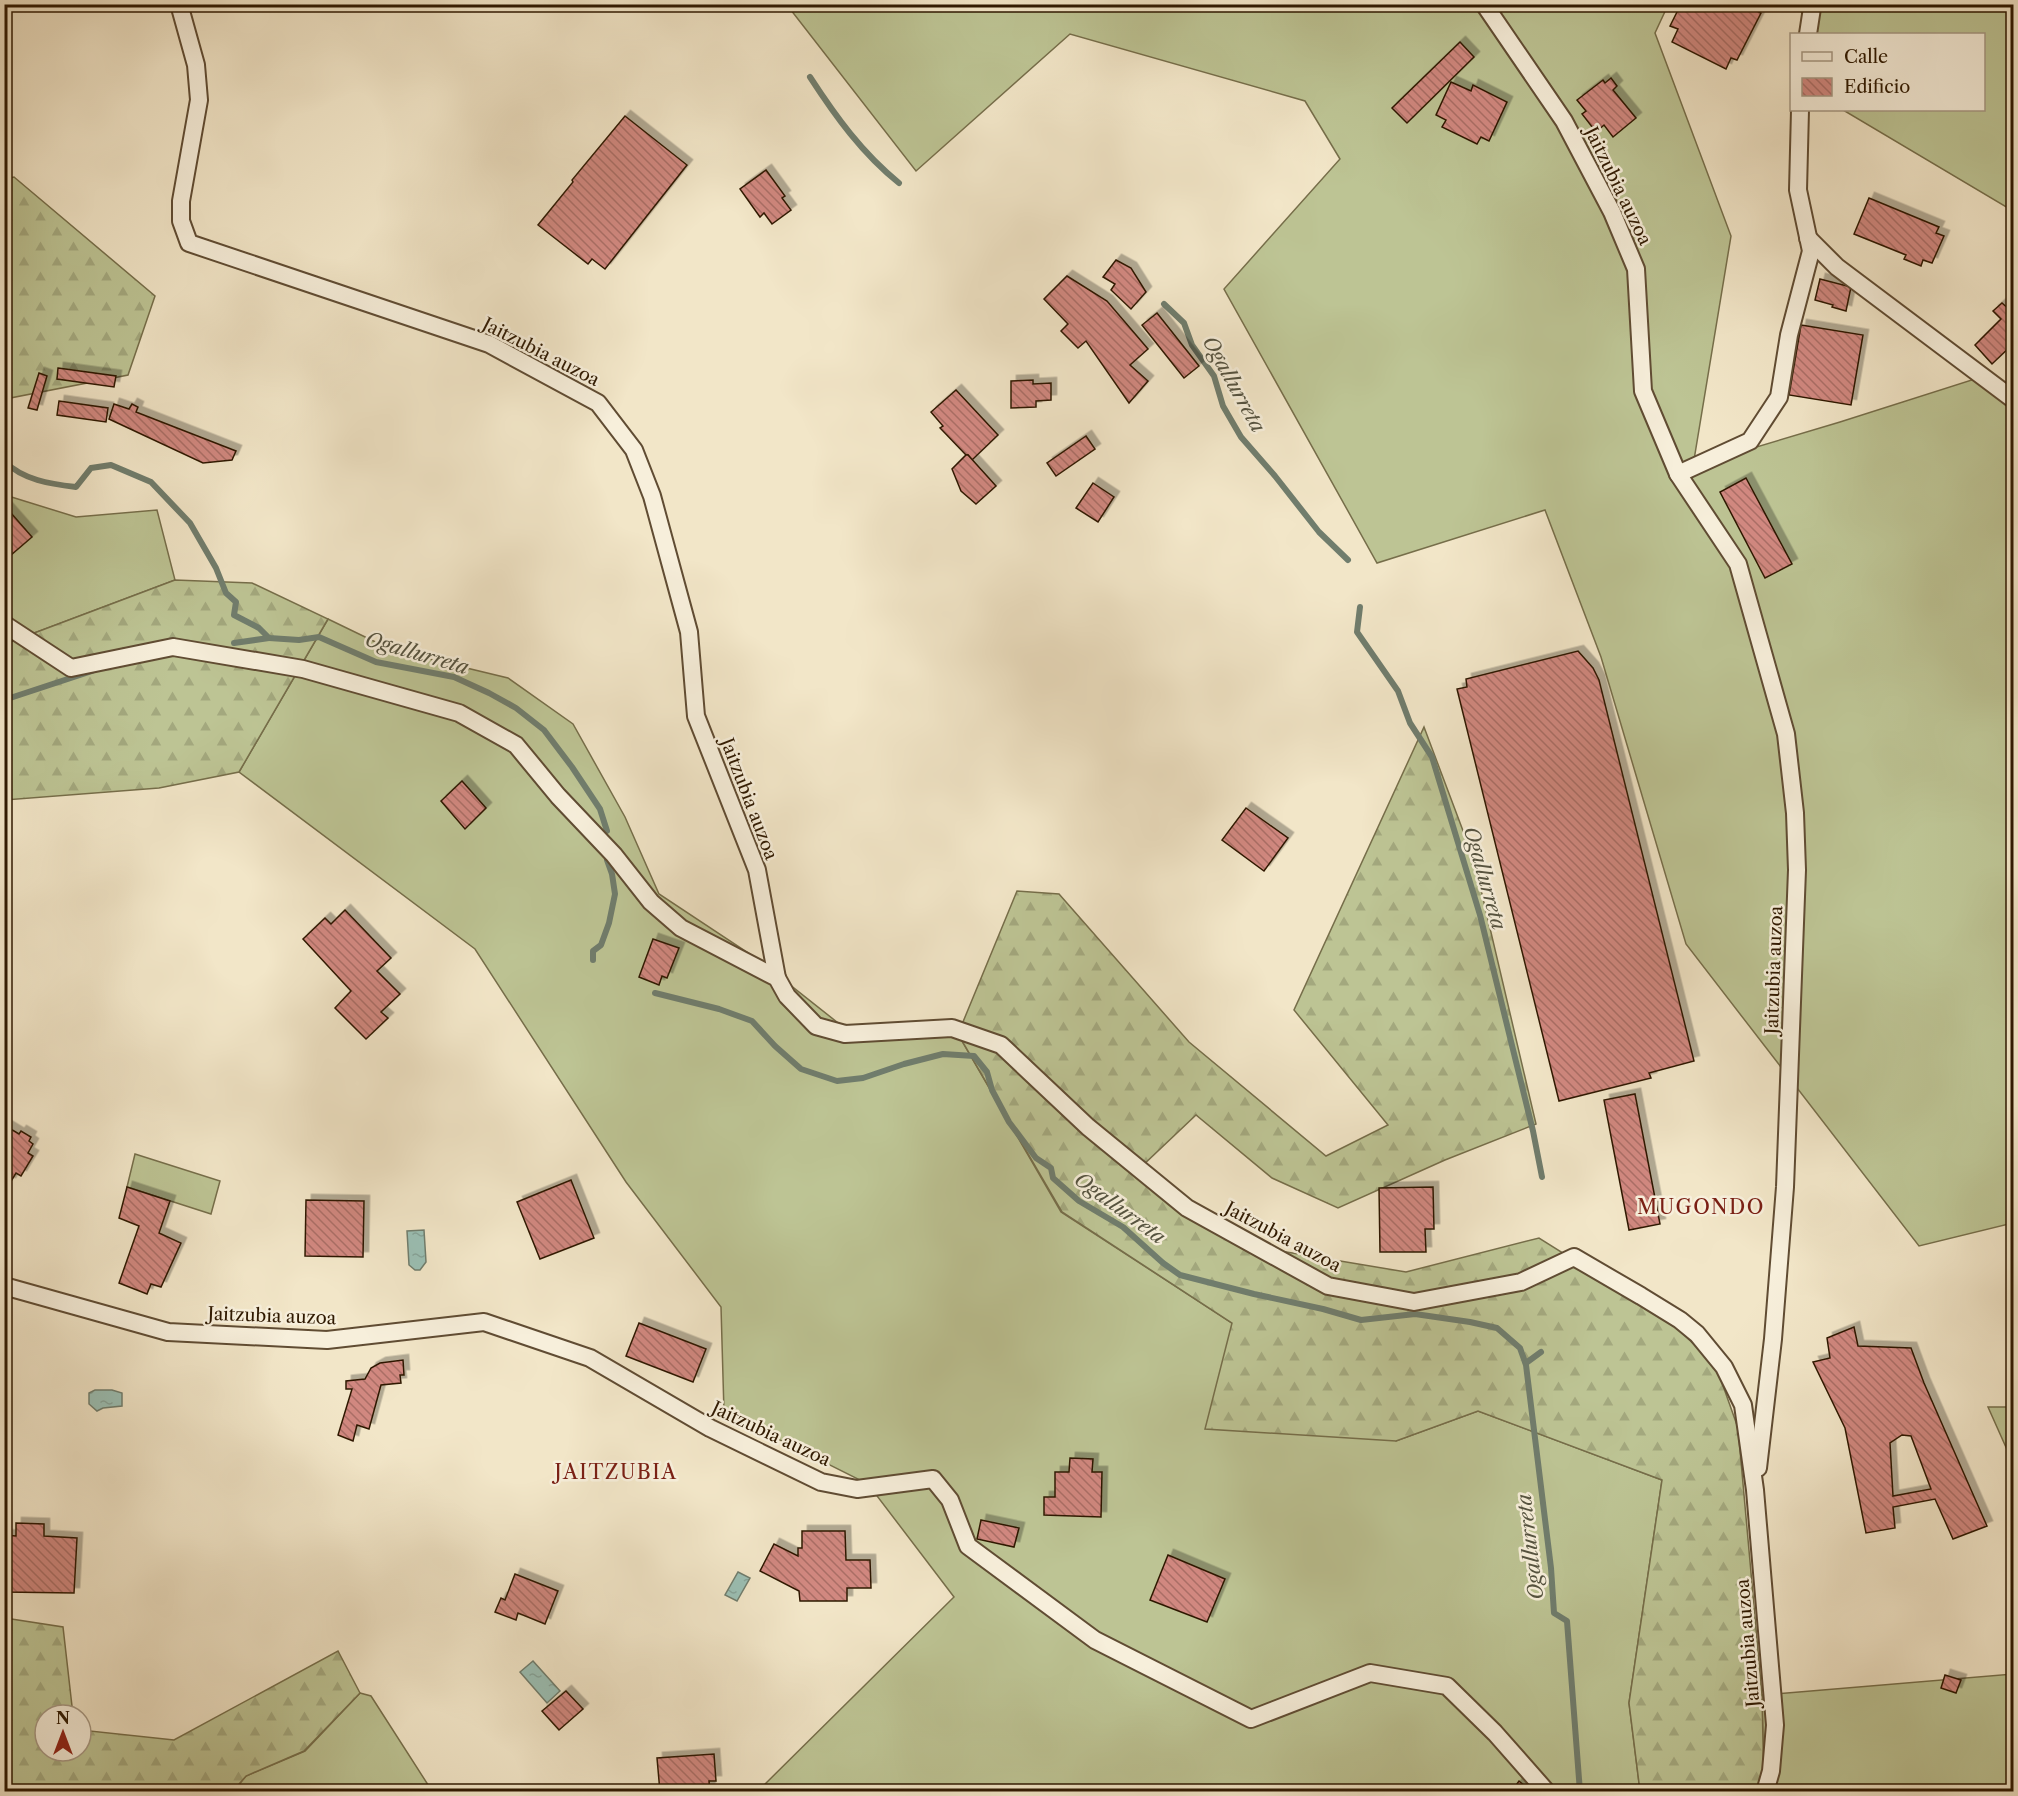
<svg xmlns="http://www.w3.org/2000/svg" width="2018" height="1796" font-family="'Libre Caslon Text',serif">
	<style>
		.grass { fill: #bdc494; stroke: #766e4a; stroke-width: 1.5 }
		.forest { fill: url(#forest-firs); stroke: #766e4a; stroke-width: 1.5 }
		.water { fill: url(#water-ripples); stroke: #707d6d; stroke-width: 1.5 }
		.lines { fill: none; stroke-linecap: round; stroke-linejoin: round }
		.stream { stroke: #707d6d; stroke-width: 6 }
		.building { fill: url(#building-back-hatch); stroke: #2f1901; stroke-width: 1.5; fill-rule: evenodd; filter: url(#shadow) }
		.minor-casing { stroke: #604c33; stroke-width: 20 }
		.minor { stroke: #f7efdb; stroke-width: 16 }
		.labels { text-anchor: middle; dominant-baseline: central; stroke-width: 5; stroke-linejoin: round; paint-order: stroke }
		.street-label { font-size: 18px; fill: #2f1901; stroke: #f7efdb }
		.water-label { font-size: 20px; font-style: italic; fill: #555340; stroke: #f7efdb }
		.neighbourhood-label { font-size: 20px; letter-spacing: 1.5px; fill: #7a1f14; stroke: #f7efdb }
	</style>
	<defs>
		<pattern id="forest-firs" width="22" height="20" patternUnits="userSpaceOnUse" patternTransform="scale(1.5)"><rect width="22" height="20" fill="#bdc494"/><path d="M5 1l3.5 6h-7zM16 11l3.5 6h-7z" fill="#a3a87e"/></pattern>
		<pattern id="water-ripples" width="26" height="14" patternUnits="userSpaceOnUse" patternTransform="scale(1.5)"><rect width="26" height="14" fill="#9bc0b5"/><path d="M2 4q2-2 4 0t4 0M15 11q2-2 4 0t4 0" fill="none" stroke="#86a49a"/></pattern>
		<pattern id="building-back-hatch" width="6" height="6" patternUnits="userSpaceOnUse" patternTransform="scale(1.5)"><rect width="6" height="6" fill="#d18880"/><path d="M-1 5l2 2M0 0l6 6M5-1l2 2" fill="none" stroke="#aa6e66"/></pattern>
		<filter id="shadow"><feDropShadow dx="5.5" dy="-5.5" stdDeviation="0" flood-color="#0004"/></filter>
	</defs>
	<rect width="100%" height="100%" fill="#f2e6c8"/>
	<filter id="stains"><feTurbulence type="fractalNoise" baseFrequency=".00333" numOctaves="4"/><feColorMatrix values="0 0 0 0 .2 0 0 0 0 .09 0 0 0 0 .02 0 0 0 .5 -.17"/></filter>
	<radialGradient id="worn" r=".72"><stop offset=".6" stop-color="#630" stop-opacity="0"/><stop offset="1" stop-color="#630" stop-opacity=".3"/></radialGradient>
	<!-- grass -->
	<g class="grass">
		<polygon points="787,5 1668,5 1655,33 1731,236 1693,466 1840,422 1981,377 2013,402 2013,1223 1919,1246 1686,944 1601,657 1545,510 1377,563 1224,289 1340,159 1305,101 1070,34 916,171"/>
		<polygon points="1799,5 2013,5 2013,211 1843,110 1984,110 1984,34 1809,34"/>
		<polygon points="5,495 76,517 157,510 175,580 5,644"/>
		<polygon points="328,619 392,650 508,678 573,724 625,817 659,894 756,958 847,1030 958,1034 1061,1212 1232,1323 1396,1441 1478,1411 1662,1480 1629,1703 1640,1791 758,1791 954,1597 868,1484 724,1412 721,1307 626,1182 475,949 239,772"/>
		<polygon points="135,1154 220,1181 211,1214 127,1187"/>
		<polygon points="1988,1407 2013,1407 2013,1463"/>
		<polygon points="2013,1674 2013,1791 1771,1791 1764,1788 1762,1695"/>
		<polygon points="360,1693 371,1696 432,1791 233,1792 246,1776 305,1751"/>
	</g>
	<!-- forest -->
	<g class="forest">
		<polygon points="14,177 155,296 128,375 5,399 4,179"/>
		<polygon points="175,580 252,583 328,619 239,772 159,788 5,800 5,644"/>
		<polygon points="1424,727 1474,860 1536,1124 1445,1160 1338,1208 1272,1178 1196,1115 1139,1169 1233,1243 1406,1272 1539,1238 1668,1319 1716,1366 1738,1428 1762,1695 1764,1788 1762,1791 1640,1791 1629,1703 1662,1480 1478,1411 1396,1441 1205,1429 1232,1323 1062,1212 958,1034 1017,891 1059,894 1189,1042 1326,1156 1388,1125 1294,1010"/>
		<polygon points="5,1618 63,1627 73,1715 45,1715 45,1751 81,1751 81,1730 174,1740 338,1651 360,1693 304,1751 246,1776 233,1791 5,1791"/>
	</g>
	<!-- water -->
	<g class="water">
		<polygon points="424,1230 426,1262 420,1270 415,1270 409,1265 407,1231"/>
		<polygon points="95,1390 112,1390 122,1393 122,1406 103,1408 97,1411 89,1404 89,1393"/>
		<polygon points="738,1572 750,1578 737,1601 725,1595"/>
		<polygon points="533,1661 560,1691 547,1703 520,1672"/>
	</g>
	<g class="lines">
		<!-- stream -->
		<g class="stream">
			<path d="M810,77C836,117 862,153 899,183"/>
			<polyline points="1164,304 1184,323 1192,345 1214,376 1223,406 1241,437 1275,476 1319,532 1348,560"/>
			<path d="M4,461C23,480 50,484 76,487L91,468L111,465L151,482L190,523L216,568L226,593L236,602L234,615L259,628L269,638L299,640L319,637L376,662L454,677L489,693L516,708L544,730L572,767L600,809L607,831"/>
			<polyline points="1360,607 1357,632 1398,691 1410,723 1432,757 1480,915 1533,1131 1542,1177"/>
			<polyline points="234,643 269,638"/>
			<polyline points="4,700 92,671"/>
			<polyline points="593,960 593,951 601,945 609,923 615,894 612,874 607,860"/>
			<polyline points="655,993 719,1009 752,1021 775,1046 801,1069 837,1081 863,1078 904,1064 943,1054 974,1056 987,1072 992,1090 1009,1122 1036,1158 1051,1168 1053,1178 1079,1201 1123,1227 1163,1263 1180,1275 1254,1294 1323,1309 1361,1320 1415,1314 1470,1322 1497,1328 1520,1348 1526,1365 1551,1568 1554,1613 1567,1621 1580,1792"/>
			<polyline points="1526,1363 1541,1352"/>
		</g>
	</g>
	<!-- building -->
	<g class="building">
		<polygon points="1681,4 1744,4 1761,13 1737,60 1731,58 1726,69 1672,42 1678,29 1670,26"/>
		<polygon points="1460,42 1474,57 1407,123 1392,108"/>
		<polygon points="1611,78 1617,86 1613,90 1636,118 1613,137 1604,125 1596,132 1582,114 1586,111 1577,100 1603,80 1605,83"/>
		<polygon points="1451,82 1471,91 1473,85 1507,102 1489,141 1481,137 1477,144 1442,127 1446,120 1436,115"/>
		<polygon points="625,116 687,165 605,269 592,259 588,264 538,225 573,182 572,180"/>
		<polygon points="766,170 785,196 782,198 791,210 772,224 764,213 760,217 740,189"/>
		<polygon points="1869,198 1939,227 1936,233 1944,236 1932,263 1923,260 1921,266 1904,259 1906,255 1854,234"/>
		<polygon points="1116,260 1131,268 1146,292 1131,309 1111,290 1115,284 1103,277"/>
		<polygon points="1067,276 1107,301 1148,349 1130,365 1148,381 1129,403 1086,341 1078,348 1061,331 1068,324 1044,299"/>
		<polygon points="1820,279 1851,287 1846,311 1832,307 1833,305 1815,300"/>
		<polygon points="2002,303 2011,311 2014,311 2014,343 1992,364 1975,345 2001,319 1993,311"/>
		<polygon points="1157,313 1199,366 1184,378 1142,325"/>
		<polygon points="1801,325 1863,335 1851,405 1789,395"/>
		<polygon points="58,368 116,376 114,387 57,379"/>
		<polygon points="39,373 47,376 37,410 28,408"/>
		<polygon points="1033,380 1033,384 1051,383 1051,400 1036,401 1036,407 1011,408 1011,381"/>
		<polygon points="956,390 998,435 972,460 968,455 966,455 940,428 943,426 931,412"/>
		<polygon points="59,401 108,408 106,422 57,415"/>
		<polygon points="114,404 129,409 132,404 138,407 136,412 236,451 232,460 203,463 109,419"/>
		<polygon points="1086,436 1095,449 1056,476 1047,463"/>
		<polygon points="966,455 968,455 996,486 976,504 961,491 952,469"/>
		<polygon points="1746,478 1792,564 1765,578 1720,492"/>
		<polygon points="1093,483 1114,497 1098,522 1076,508"/>
		<polygon points="4,505 32,537 11,555 4,549"/>
		<polygon points="1578,651 1593,668 1599,680 1694,1061 1649,1073 1651,1078 1559,1101 1457,689 1467,687 1466,679"/>
		<polygon points="462,781 486,808 465,829 441,801"/>
		<polygon points="1246,808 1288,838 1264,871 1222,840"/>
		<polygon points="345,910 391,958 377,971 400,994 381,1012 388,1018 366,1039 335,1008 351,991 303,939 325,918 331,924"/>
		<polygon points="653,939 679,948 667,978 662,976 659,985 639,977"/>
		<polygon points="1635,1094 1660,1224 1629,1230 1604,1100"/>
		<polygon points="4,1125 19,1134 21,1131 31,1137 29,1141 33,1144 28,1153 33,1156 21,1176 16,1173 10,1183 4,1180"/>
		<polygon points="571,1180 594,1238 540,1259 517,1202"/>
		<polygon points="127,1187 170,1201 159,1233 181,1243 161,1287 151,1284 147,1294 119,1283 139,1226 119,1218"/>
		<polygon points="1433,1187 1434,1229 1425,1229 1426,1252 1380,1252 1379,1188"/>
		<polygon points="306,1200 364,1201 363,1257 305,1256"/>
		<polygon points="639,1323 706,1349 693,1382 626,1356"/>
		<path d="M1854,1327L1858,1346L1911,1348L1924,1383L1987,1526L1953,1539L1935,1499L1893,1507L1895,1528L1866,1533L1845,1428L1813,1362L1830,1358L1827,1338ZM1902,1435L1911,1436L1931,1489L1893,1496L1890,1443Z"/>
		<polygon points="403,1360 404,1375 400,1375 401,1383 381,1385 369,1429 357,1425 353,1441 338,1435 352,1389 346,1389 346,1381 365,1379 371,1368 380,1363"/>
		<polygon points="1070,1458 1093,1459 1092,1472 1102,1472 1101,1517 1044,1515 1044,1497 1055,1497 1055,1472 1069,1472"/>
		<polygon points="981,1520 1019,1528 1014,1547 977,1539"/>
		<polygon points="16,1523 44,1524 44,1536 77,1538 74,1593 4,1592 4,1535 16,1536"/>
		<polygon points="802,1531 845,1531 846,1560 870,1560 871,1588 847,1588 847,1601 800,1601 799,1591 760,1571 774,1544 798,1556 798,1548 802,1548"/>
		<polygon points="1168,1555 1225,1579 1207,1622 1150,1600"/>
		<polygon points="515,1574 558,1591 545,1624 518,1613 516,1620 495,1612 501,1598 505,1600"/>
		<polygon points="1945,1675 1961,1680 1956,1693 1941,1688"/>
		<polygon points="566,1691 583,1709 559,1730 542,1711"/>
		<polygon points="714,1754 716,1781 709,1781 710,1792 660,1792 657,1758"/>
		<polygon points="1519,1781 1532,1792 1511,1792"/>
	</g>
	<g class="lines">
		<defs>
			<g id="minor">
				<polyline points="179,4 196,65 199,100 181,201 181,221 189,243 489,344 598,403 634,450 652,496 689,632 696,716 757,870 777,978"/>
				<polyline points="1484,4 1564,121 1612,212 1636,269 1643,391 1678,474 1738,564 1786,734 1795,813 1797,870 1785,1187 1773,1339 1758,1468"/>
				<polyline points="1808,34 1812,8 1810,4"/>
				<polyline points="1808,238 1837,267 2014,400"/>
				<polyline points="1678,474 1750,441 1779,397 1789,335 1811,251 1798,190 1800,110"/>
				<polyline points="4,624 71,668 173,647 303,669 459,713 516,745 558,796 614,855 651,902 681,928 777,978 787,996 816,1026 845,1034 952,1028 1001,1045 1088,1127 1187,1208 1328,1286 1414,1302 1521,1282 1574,1257 1641,1296 1680,1320 1697,1334 1724,1367 1743,1405 1755,1490 1775,1725 1771,1771 1765,1792"/>
				<polyline points="4,1286 168,1332 327,1340 484,1322 590,1358 710,1428 821,1482 857,1489 933,1479 950,1500 968,1546 1095,1640 1251,1719 1370,1673 1447,1686 1495,1733 1547,1792"/>
			</g>
		</defs>
		<!-- minor casing -->
		<use href="#minor" class="minor-casing"/>
		<!-- minor -->
		<use href="#minor" class="minor"/>
	</g>
	<g class="labels">
		<!-- street labels -->
		<g class="street-label">
			<text transform="translate(1618 186) rotate(64)">Jaitzubia auzoa</text>
			<text transform="translate(541 352) rotate(27)">Jaitzubia auzoa</text>
			<text transform="translate(749 799) rotate(69)">Jaitzubia auzoa</text>
			<text transform="translate(1774 970) rotate(-88)">Jaitzubia auzoa</text>
			<text transform="translate(1283 1237) rotate(28)">Jaitzubia auzoa</text>
			<text transform="translate(272 1316) rotate(2)">Jaitzubia auzoa</text>
			<text transform="translate(771 1434) rotate(25)">Jaitzubia auzoa</text>
			<text transform="translate(1748 1643) rotate(-95)">Jaitzubia auzoa</text>
		</g>
		<!-- water labels -->
		<g class="water-label">
			<text transform="translate(1234 384) rotate(61)">Ogallurreta</text>
			<text transform="translate(417 653) rotate(16)">Ogallurreta</text>
			<text transform="translate(1485 878) rotate(74)">Ogallurreta</text>
			<text transform="translate(1120 1208) rotate(36)">Ogallurreta</text>
			<text transform="translate(1530 1547) rotate(-97)">Ogallurreta</text>
		</g>
		<!-- neighbourhood labels -->
		<g class="neighbourhood-label">
			<text x="1701" y="1207">MUGONDO</text>
			<text x="616" y="1472">JAITZUBIA</text>
		</g>
	</g>
	<!-- margin -->
	<rect width="2018" height="1796" fill="none" stroke="#f2e6c8" stroke-width="24"/>
	<rect x="6" y="6" width="2006" height="1784" fill="none" stroke="#2f1901" stroke-width="3"/>
	<rect x="12" y="12" width="1994" height="1772" fill="none" stroke="#2f1901" stroke-width="1.5"/>
	<!-- legend -->
	<rect x="1790" y="33" width="195" height="78" fill="#f7efdb" stroke="#a79984" stroke-width="1.5"/>
	<rect x="1802" y="52" width="30" height="9" fill="#f7efdb" stroke="#a79984" stroke-width="1.5"/>
	<text x="1844" y="63" font-size="18" fill="#2f1901">Calle</text>
	<rect x="1802" y="78" width="30" height="18" fill="url(#building-back-hatch)" stroke="#a79984" stroke-width="1.5"/>
	<text x="1844" y="93" font-size="18" fill="#2f1901">Edificio</text>
	<!-- north arrow -->
	<g transform="translate(63 1733)"><circle r="28" fill="#f7efdb" stroke="#a79984" stroke-width="1.5"/>
	<path d="M0-4.5L10 22L0 15L-10 22Z" fill="#8f2418"/>
	<text y="-9" font-size="16" font-weight="bold" text-anchor="middle" fill="#2f1901">N</text>
	</g>
	<rect width="100%" height="100%" filter="url(#stains)"/>
	<rect width="100%" height="100%" fill="url(#worn)"/>
</svg>
